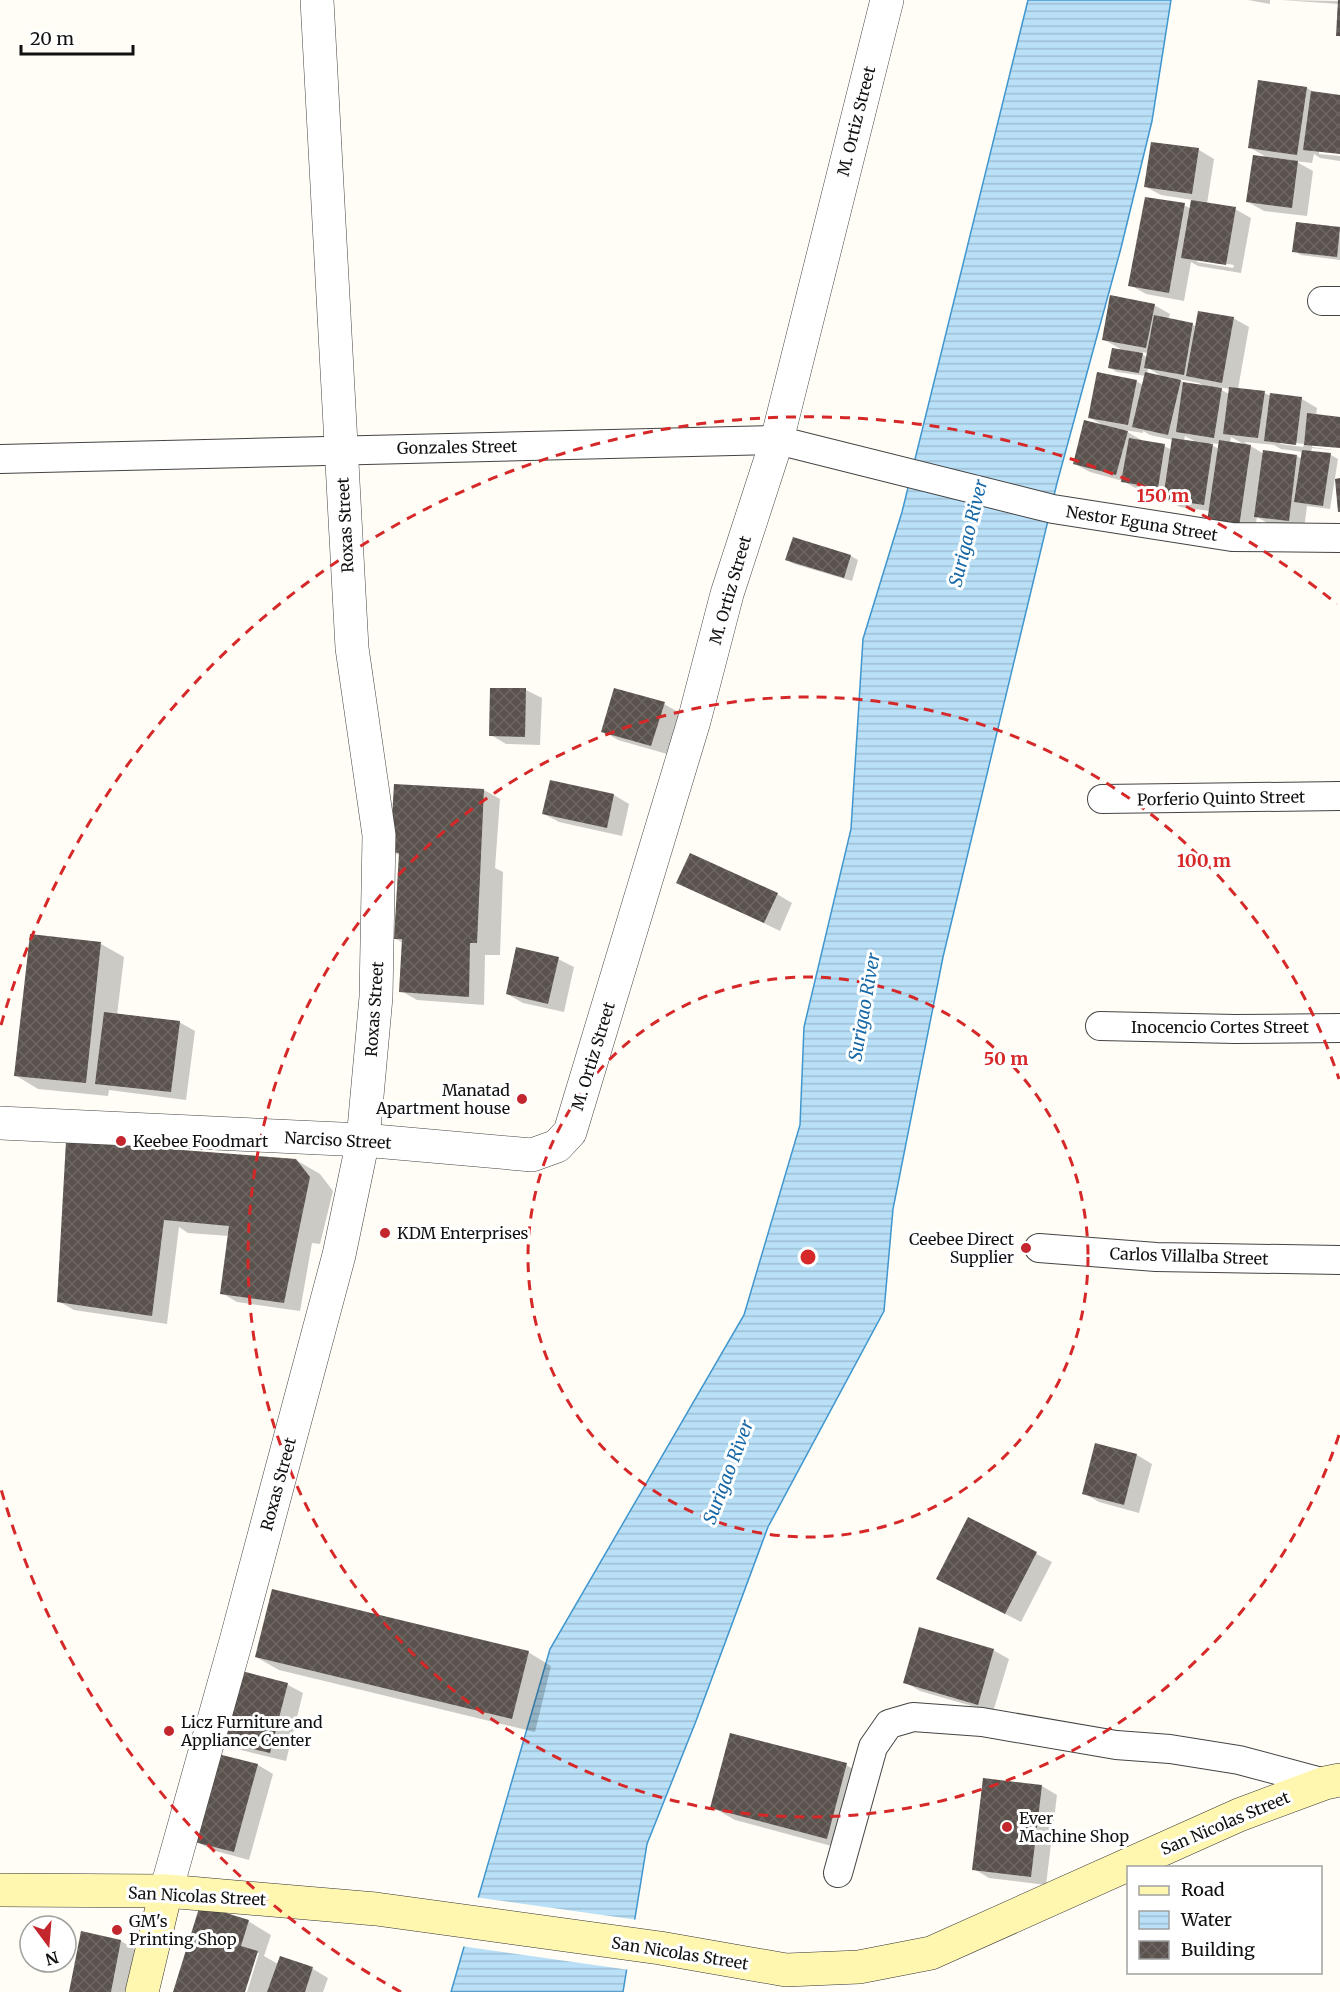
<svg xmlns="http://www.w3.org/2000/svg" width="1340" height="1992" font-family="Merriweather,serif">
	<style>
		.water { fill: url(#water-rules); stroke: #3f96cf; stroke-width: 1.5 }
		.pier { fill: #fffdf5 }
		.shadow { fill: #0003; fill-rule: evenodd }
		.building { fill: url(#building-cross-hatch) }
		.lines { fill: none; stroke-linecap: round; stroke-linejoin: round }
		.minor-casing { stroke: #444; stroke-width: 30 }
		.tertiary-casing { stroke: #444; stroke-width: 34 }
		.secondary-casing { stroke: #333; stroke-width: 34 }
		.minor { stroke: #fff; stroke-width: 28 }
		.tertiary { stroke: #fff; stroke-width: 33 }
		.secondary { stroke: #fff6b0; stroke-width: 33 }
		.ring { fill: none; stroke: #d62828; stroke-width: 3; stroke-dasharray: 10 8 }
		.poi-dot { fill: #c4262e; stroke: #fff; stroke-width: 2 }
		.labels { text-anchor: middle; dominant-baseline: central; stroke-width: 6; stroke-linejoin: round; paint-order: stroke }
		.street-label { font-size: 16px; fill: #111; stroke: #fff }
		.poi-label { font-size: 16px; fill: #111; stroke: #fff; text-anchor: start }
		.water-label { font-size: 18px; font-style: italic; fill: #1768a6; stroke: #fff }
		.centre { fill: #d62828; stroke: #fff; stroke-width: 3 }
		.ring-label { font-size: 18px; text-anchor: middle; font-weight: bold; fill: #d62828; stroke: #fff; stroke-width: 6; stroke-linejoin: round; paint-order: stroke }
	</style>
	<defs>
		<pattern id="water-rules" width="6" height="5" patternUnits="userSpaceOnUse" patternTransform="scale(1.5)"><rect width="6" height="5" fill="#b9e0f7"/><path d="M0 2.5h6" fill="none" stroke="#9ebfd3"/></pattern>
		<pattern id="building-cross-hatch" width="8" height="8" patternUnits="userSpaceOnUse" patternTransform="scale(1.5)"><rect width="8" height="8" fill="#5a524d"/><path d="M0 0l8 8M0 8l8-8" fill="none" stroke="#6d6662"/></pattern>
	</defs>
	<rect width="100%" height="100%" fill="#fffdf5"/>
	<!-- water -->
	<polygon class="water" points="1028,0 1171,0 1152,121 1121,248 1057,483 943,957 893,1209 884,1311 768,1527 696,1721 647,1844 623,1992 451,1992 550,1649 744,1315 800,1125 804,1027 851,829 863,639 902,512"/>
	<!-- pier -->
	<polygon class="pier" points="474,1897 638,1920 630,1970 460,1946"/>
	<!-- shadow -->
	<g class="shadow">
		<polygon points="1248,0 1270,0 1270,4"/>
		<polygon points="1281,0 1340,1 1340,37 1338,35 1339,4"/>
		<polygon points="1259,82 1307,88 1315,93 1340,96 1340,153 1319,151 1319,154 1340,156 1340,161 1320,158 1314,154 1312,163 1295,161 1313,171 1307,216 1264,211 1248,202 1268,158 1249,147"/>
		<path d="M1199,150L1214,159L1207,204L1235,209L1251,218L1241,273L1198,266L1191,262L1184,301L1146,294L1130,285L1184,205L1191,209L1193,200L1161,195L1146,187ZM1197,259L1234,265L1233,268L1197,262Z"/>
		<polygon points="1297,224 1340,229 1340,260 1301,255 1294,251"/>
		<path d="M1154,305L1170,314L1168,320L1196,326L1233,318L1249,327L1238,389L1264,393L1271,396V395L1302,399L1317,408L1316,416L1340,418V446L1312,444V447L1340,451L1312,448L1311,452L1331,455L1338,459L1330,509L1307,506L1304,529L1271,525L1257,517L1254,535L1210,511L1180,507L1164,498L1165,494L1139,490L1123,481L1090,472L1075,464L1104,426L1089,417L1136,381L1143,385L1146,376L1117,372L1110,368L1124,351L1103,339ZM1138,352L1149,353L1148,358ZM1148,368L1163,377L1147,374ZM1178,379L1199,383L1208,388L1186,384ZM1218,387L1230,389L1229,394L1218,388ZM1124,430L1143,433V431L1150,435L1173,440L1172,450L1164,446L1143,441ZM1185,436L1198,443L1184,441ZM1231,437L1245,445L1230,443ZM1280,441L1304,444L1303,447L1280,444ZM1244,442L1274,445L1281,449L1303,452L1302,459L1297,456L1264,454ZM1208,443L1220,444L1219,449Z"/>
		<polygon points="794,539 851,556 858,560 852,581 794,564 787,560"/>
		<polygon points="491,689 526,690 542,698 540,745 506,744 491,735"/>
		<polygon points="664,704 680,713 667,754 618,740 603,731"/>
		<polygon points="396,786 484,790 500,799 495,868 503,872 500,955 485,955 484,1005 417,1000 401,991 403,943 396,939 400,856 392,851"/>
		<polygon points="614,795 629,804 622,836 559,822 544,814"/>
		<polygon points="678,882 777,894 792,903 780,931"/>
		<polygon points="101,944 124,957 117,1015 179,1022 195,1031 186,1100 109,1090 108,1096 38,1089 15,1075"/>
		<polygon points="558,959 574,967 564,1012 523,1003 507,994"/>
		<polygon points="67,1143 296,1160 320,1174 333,1191 320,1244 312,1243 300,1311 237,1302 222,1293 229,1236 188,1233 179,1227 167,1324 74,1310 58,1301"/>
		<polygon points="1096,1445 1137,1455 1152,1464 1139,1513 1099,1502 1083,1493"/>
		<polygon points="968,1519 1052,1562 1021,1622 938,1579"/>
		<polygon points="993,1650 1009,1659 993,1712 920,1691 905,1682"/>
		<polygon points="528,1652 551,1666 535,1732 279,1670 256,1657"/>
		<polygon points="243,1673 288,1685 303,1693 286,1761 241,1750 226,1741"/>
		<polygon points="219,1755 258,1765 273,1774 249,1860 212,1850 196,1841"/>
		<polygon points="846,1765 869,1778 850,1851 735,1820 712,1807"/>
		<polygon points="1042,1786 1057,1795 1046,1885 989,1878 974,1869"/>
		<polygon points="248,1921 271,1935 264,1956 278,1964 281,1957 313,1969 328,1978 323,1992 247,1992 259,1953 256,1953 244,1992 175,1992"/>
		<polygon points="82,1933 121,1941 136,1950 128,1992 70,1992"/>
	</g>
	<!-- building -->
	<g class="building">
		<polygon points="1338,0 1340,0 1340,36 1336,36"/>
		<polygon points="1258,80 1307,87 1297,155 1248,148"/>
		<polygon points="1311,91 1340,95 1340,154 1303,150"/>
		<polygon points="1151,142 1199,148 1192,194 1144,187"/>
		<polygon points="1253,155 1298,161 1292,208 1246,202"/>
		<polygon points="1145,197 1185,203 1169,293 1128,286"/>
		<polygon points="1191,200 1236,207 1226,265 1181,258"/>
		<polygon points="1296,222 1340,227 1337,257 1292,252"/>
		<polygon points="1110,295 1155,304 1146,348 1102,340"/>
		<polygon points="1198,311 1234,317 1222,383 1186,376"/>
		<polygon points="1154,315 1193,323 1184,375 1144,368"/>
		<polygon points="1112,348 1143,353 1139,373 1108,368"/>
		<polygon points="1097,372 1137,380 1128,425 1088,418"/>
		<polygon points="1145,372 1181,380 1168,435 1132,427"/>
		<polygon points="1183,382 1222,388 1214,438 1176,432"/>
		<polygon points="1229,387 1265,391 1258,438 1223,434"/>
		<polygon points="1270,393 1302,397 1296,445 1264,441"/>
		<polygon points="1307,413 1340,417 1340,448 1304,445"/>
		<polygon points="1084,420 1128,431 1116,475 1073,464"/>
		<polygon points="1129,438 1165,444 1158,488 1121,482"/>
		<polygon points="1172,438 1213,444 1204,505 1163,499"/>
		<polygon points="1219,440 1251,445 1239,527 1207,522"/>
		<polygon points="1263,450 1297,455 1289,521 1254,517"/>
		<polygon points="1302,450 1331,453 1323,506 1294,502"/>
		<polygon points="1340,478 1340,512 1338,512 1335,479"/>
		<polygon points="793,537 851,555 844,578 785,560"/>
		<polygon points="490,688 526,688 525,737 489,736"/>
		<polygon points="614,688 665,702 651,746 601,732"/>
		<polygon points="550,780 614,794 607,828 542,814"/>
		<polygon points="394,784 484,789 477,943 470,943 469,997 399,992 402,939 394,939 399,853 390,852"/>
		<polygon points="690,853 778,893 764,923 676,883"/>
		<polygon points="30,934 101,942 86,1083 14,1076"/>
		<polygon points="516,947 559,957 548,1004 506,994"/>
		<polygon points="104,1012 180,1021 171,1092 95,1084"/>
		<polygon points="66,1141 296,1159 310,1177 284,1303 220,1294 229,1226 164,1220 152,1316 57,1302"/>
		<polygon points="1095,1443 1137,1454 1124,1505 1082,1494"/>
		<polygon points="968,1517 1037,1552 1005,1614 936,1579"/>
		<polygon points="272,1589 529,1651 512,1719 255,1657"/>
		<polygon points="919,1627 994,1649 978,1705 903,1683"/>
		<polygon points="242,1671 288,1683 270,1753 224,1742"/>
		<polygon points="730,1733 847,1763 827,1839 710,1808"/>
		<polygon points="218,1754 258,1764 234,1852 194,1842"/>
		<polygon points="983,1778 1042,1785 1031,1877 972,1870"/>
		<polygon points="200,1905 249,1920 241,1946 258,1951 245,1992 173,1992"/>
		<polygon points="81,1931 121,1940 111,1992 69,1992"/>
		<polygon points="280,1956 313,1967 305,1992 267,1992"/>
	</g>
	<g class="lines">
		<defs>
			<g id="minor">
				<polyline points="1322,301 1340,301"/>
				<polyline points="0,459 777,440 1053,509 1232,537 1340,538"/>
				<polyline points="1102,799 1340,796"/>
				<polyline points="1100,1026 1235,1029 1340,1028"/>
				<polyline points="1039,1248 1156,1257 1340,1260"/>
				<polyline points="838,1873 873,1747 889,1724 913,1717 982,1722 1116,1745 1170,1749 1239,1760 1325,1783"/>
			</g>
			<g id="tertiary">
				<polyline points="0,1123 363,1140 532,1155 557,1146 570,1132 694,721 727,594 777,440 887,0"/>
				<polyline points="166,1891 236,1641 339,1255 363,1140 376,997 379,835 352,648 317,0"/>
			</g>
			<g id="secondary">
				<polyline points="0,1890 166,1891 376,1909 660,1948 786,1970 859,1967 931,1953 1239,1815 1325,1783 1340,1780"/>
				<polyline points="142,1992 166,1891"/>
			</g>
		</defs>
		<!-- minor casing -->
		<use href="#minor" class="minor-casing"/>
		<!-- tertiary casing -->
		<use href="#tertiary" class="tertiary-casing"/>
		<!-- secondary casing -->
		<use href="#secondary" class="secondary-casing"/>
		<!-- minor -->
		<use href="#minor" class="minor"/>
		<!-- tertiary -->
		<use href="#tertiary" class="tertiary"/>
		<!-- secondary -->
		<use href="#secondary" class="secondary"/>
	</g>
	<!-- distance rings -->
	<g class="ring">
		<circle cx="808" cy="1257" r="280"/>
		<path d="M1339 1435A560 560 0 1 1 1339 1079"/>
		<path d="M401 1992A840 840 0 0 1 1 1489M1 1025A840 840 0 0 1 1337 604"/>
	</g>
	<!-- markers -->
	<g class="poi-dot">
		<circle cx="522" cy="1099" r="6"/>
		<circle cx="121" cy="1141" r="6"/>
		<circle cx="385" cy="1233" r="6"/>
		<circle cx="1026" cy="1248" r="6"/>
		<circle cx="169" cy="1731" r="6"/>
		<circle cx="1007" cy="1827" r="6"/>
		<circle cx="117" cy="1930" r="6"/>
	</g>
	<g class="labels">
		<!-- street labels -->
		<g class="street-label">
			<text transform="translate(856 121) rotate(-76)">M. Ortiz Street</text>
			<text transform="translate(457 447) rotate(-1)">Gonzales Street</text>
			<text transform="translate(1142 523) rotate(9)">Nestor Eguna Street</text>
			<text transform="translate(345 525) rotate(-93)">Roxas Street</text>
			<text transform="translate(730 590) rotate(-74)">M. Ortiz Street</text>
			<text transform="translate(1221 798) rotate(-1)">Porferio Quinto Street</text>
			<text transform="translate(374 1009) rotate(-86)">Roxas Street</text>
			<text x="1220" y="1027">Inocencio Cortes Street</text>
			<text transform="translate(593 1056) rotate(-73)">M. Ortiz Street</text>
			<text transform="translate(338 1140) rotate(3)">Narciso Street</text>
			<text transform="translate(1189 1256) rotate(2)">Carlos Villalba Street</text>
			<text transform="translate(278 1484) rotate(-75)">Roxas Street</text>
			<text transform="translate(1225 1823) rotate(-23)">San Nicolas Street</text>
			<text transform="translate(197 1896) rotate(3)">San Nicolas Street</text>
			<text transform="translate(680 1953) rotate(9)">San Nicolas Street</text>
		</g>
		<!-- poi labels -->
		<g class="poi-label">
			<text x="510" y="1090" text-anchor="end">Manatad<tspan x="510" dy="18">Apartment house</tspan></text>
			<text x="133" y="1141">Keebee Foodmart</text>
			<text x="397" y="1233">KDM Enterprises</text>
			<text x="1014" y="1239" text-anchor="end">Ceebee Direct<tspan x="1014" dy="18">Supplier</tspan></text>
			<text x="181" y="1722">Licz Furniture and<tspan x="181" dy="18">Appliance Center</tspan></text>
			<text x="1019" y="1818">Ever<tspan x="1019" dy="18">Machine Shop</tspan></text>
			<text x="129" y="1921">GM's<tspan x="129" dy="18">Printing Shop</tspan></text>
		</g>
		<!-- water labels -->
		<g class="water-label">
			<text transform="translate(968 533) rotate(-76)">Surigao River</text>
			<text transform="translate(864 1007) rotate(-80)">Surigao River</text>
			<text transform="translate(728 1472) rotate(-69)">Surigao River</text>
		</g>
	</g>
	<circle cx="808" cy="1257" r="9" class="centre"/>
	<g class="ring-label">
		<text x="1163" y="502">150 m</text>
		<text x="1204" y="867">100 m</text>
		<text x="1006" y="1065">50 m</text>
	</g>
	<!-- legend -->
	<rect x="1127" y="1866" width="195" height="108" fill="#ffffff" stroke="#a0a0a0" stroke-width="1.5"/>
	<rect x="1139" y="1886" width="30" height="9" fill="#fff6b0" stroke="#a0a0a0" stroke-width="1.5"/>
	<text x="1181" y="1896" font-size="18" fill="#111111">Road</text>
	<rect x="1139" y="1911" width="30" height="18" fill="url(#water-rules)" stroke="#a0a0a0" stroke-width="1.5"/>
	<text x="1181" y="1926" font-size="18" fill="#111111">Water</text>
	<rect x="1139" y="1941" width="30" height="18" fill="url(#building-cross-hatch)" stroke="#a0a0a0" stroke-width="1.5"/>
	<text x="1181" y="1956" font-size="18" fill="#111111">Building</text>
	<!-- north arrow -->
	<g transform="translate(48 1944) rotate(164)"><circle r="28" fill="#ffffff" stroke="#a0a0a0" stroke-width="1.5"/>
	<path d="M0-4.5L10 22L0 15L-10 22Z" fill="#c4262e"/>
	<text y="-9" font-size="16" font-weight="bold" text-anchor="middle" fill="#111111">N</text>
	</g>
	<!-- scale -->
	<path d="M21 45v9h112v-9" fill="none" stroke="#111111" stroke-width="3"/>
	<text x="30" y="45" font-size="18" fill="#111111" stroke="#ffffff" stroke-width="4.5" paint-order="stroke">20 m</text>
</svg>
